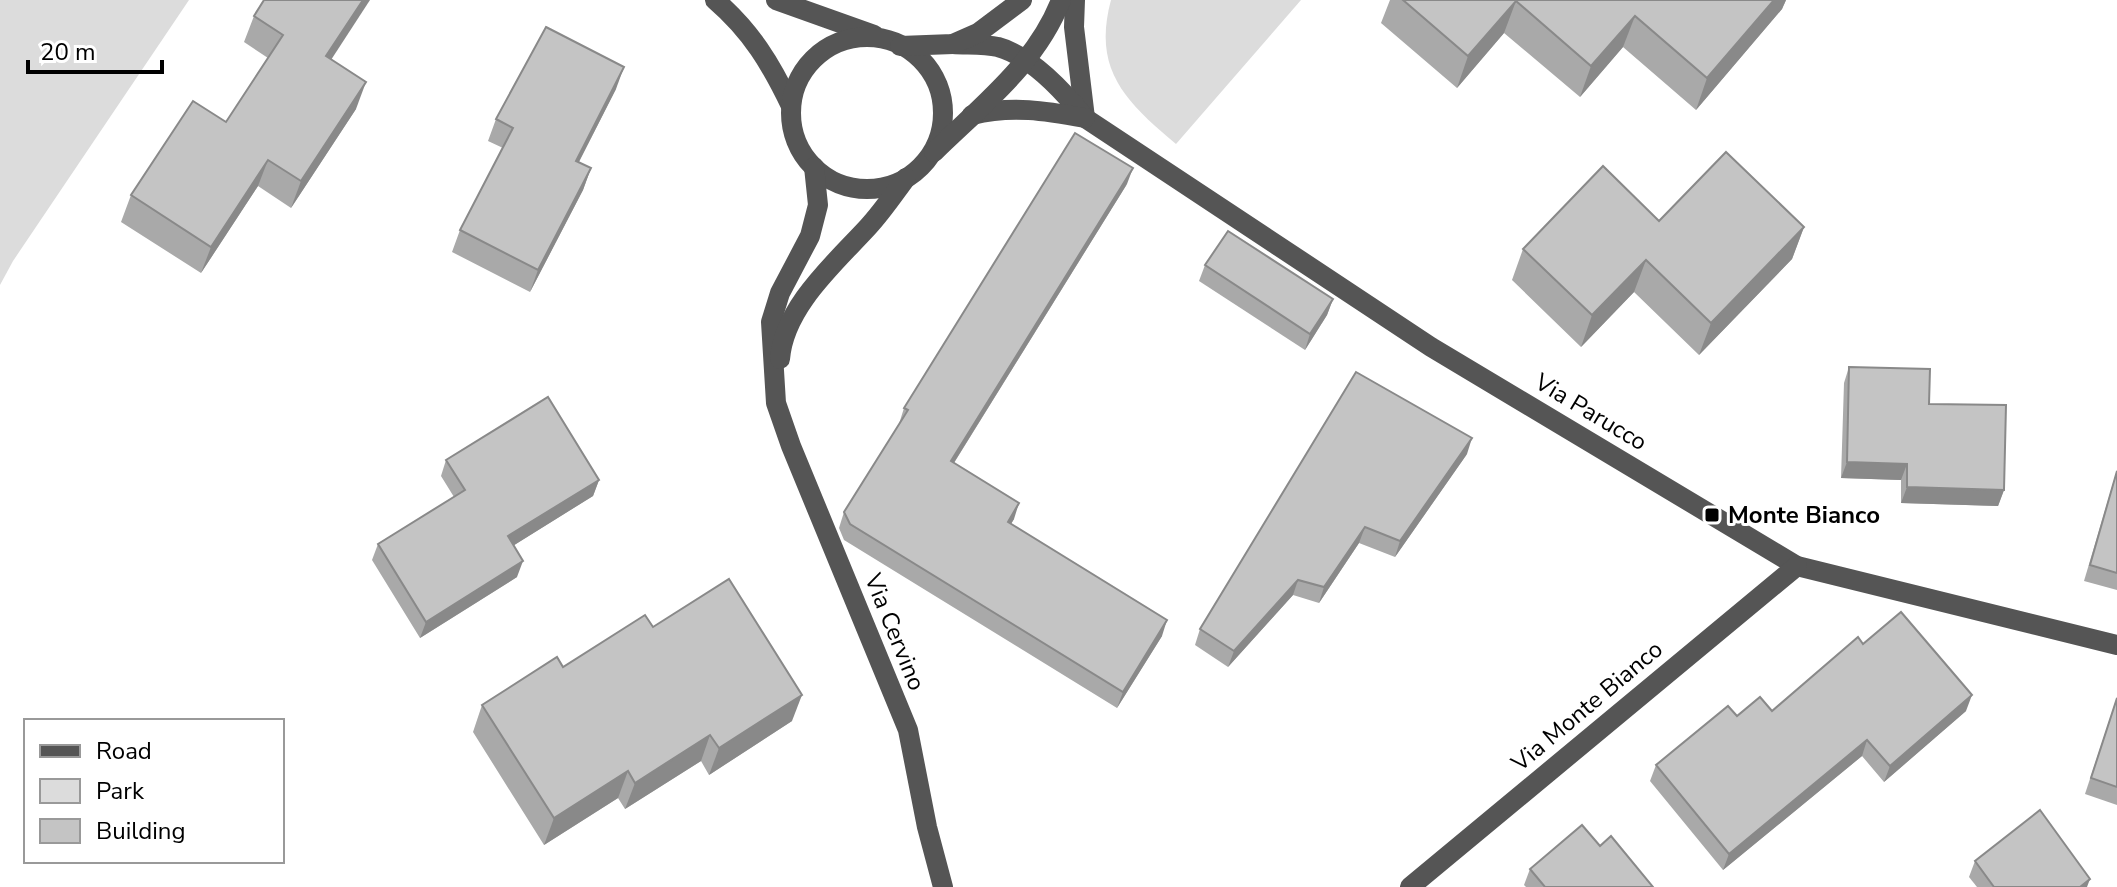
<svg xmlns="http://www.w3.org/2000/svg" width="2117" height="887" font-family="'Nunito Sans',sans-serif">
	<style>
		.green { fill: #dcdcdc }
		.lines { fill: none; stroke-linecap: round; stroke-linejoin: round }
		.minor { stroke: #555; stroke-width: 20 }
		.wall { fill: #a9a9a9 }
		.shaded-wall { fill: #898989 }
		.building { fill: #c4c4c4; stroke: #898989; stroke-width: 2 }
		.poi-dot { fill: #000; stroke: #fff; stroke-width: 3 }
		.labels { text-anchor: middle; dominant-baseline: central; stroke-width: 6; stroke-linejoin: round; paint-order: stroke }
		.street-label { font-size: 24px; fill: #000; stroke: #fff }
		.poi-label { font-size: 24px; font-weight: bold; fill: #000; stroke: #fff; text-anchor: start }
	</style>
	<rect width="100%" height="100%" fill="#fff"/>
	<!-- green -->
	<g class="green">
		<polygon points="0,0 189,0 13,261 0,285"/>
		<path d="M1111,0H1301L1176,144C1126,102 1092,70 1111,0Z"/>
	</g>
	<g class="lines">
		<!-- minor -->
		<g class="minor">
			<path d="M715,0C751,31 771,64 791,106"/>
			<polyline points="776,0 874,35"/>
			<polyline points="1075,0 1074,27 1085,118"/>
			<circle cx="867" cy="113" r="76"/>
			<path d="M953,44C967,45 984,44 998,47C1031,56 1065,93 1085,118L1431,347L1797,566L2117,645"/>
			<polyline points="900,46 953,44 978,33 1022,0"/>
			<path d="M972,115C1012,105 1046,111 1085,118"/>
			<path d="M934,152C981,106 1037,63 1061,0"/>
			<polyline points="814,167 818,205 810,236 780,293 771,322 776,403 791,446 908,730 927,827 943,887"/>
			<path d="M780,359C784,307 834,264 868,227C882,212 894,194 906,178"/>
			<polyline points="1410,887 1797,566"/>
		</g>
	</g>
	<!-- wall -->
	<g class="wall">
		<polygon points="1390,0 1786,0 1782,9 1696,110 1623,47 1580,97 1504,33 1457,88 1381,23"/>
		<polygon points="254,16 331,60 356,109 291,208 258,186 201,273 121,222 131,195 226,122 268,58 244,42"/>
		<polygon points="616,89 579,162 591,168 583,190 530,292 452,252 460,230 503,148 488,141 496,119"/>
		<polygon points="1127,184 954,463 1014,519 1011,524 1162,636 1117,708 844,540 839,528 844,512 899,424 904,408"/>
		<polygon points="1659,221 1804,227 1792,259 1699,355 1634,292 1581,347 1512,280 1523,249"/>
		<polygon points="1205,265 1333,299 1327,315 1305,350 1199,281"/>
		<polygon points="1849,367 1929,404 2004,490 1998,506 1901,503 1901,480 1841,478 1844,383"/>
		<polygon points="1467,454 1395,557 1359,543 1319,603 1293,595 1228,667 1195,645 1200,629"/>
		<polygon points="446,460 599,480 593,496 514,545 517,577 420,638 372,560 378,544 454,497 441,476"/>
		<polygon points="2117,470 2117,590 2084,581"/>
		<polygon points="653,627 792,721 709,775 701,761 625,809 618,798 544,845 473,732 482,705"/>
		<polygon points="1863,644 1966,711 1884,782 1862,756 1723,870 1650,781 1656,765 1737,716 1772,711"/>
		<polygon points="2117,697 2117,805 2085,794"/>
		<polygon points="1600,846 1653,887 1526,887 1524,885 1530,869"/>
		<polygon points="1975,861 2087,887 1977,887 1969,877"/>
	</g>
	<!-- shaded-wall -->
	<g class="shaded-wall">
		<polygon points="363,0 370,0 316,83 326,56"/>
		<polygon points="1774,0 1786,0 1782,9 1696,110 1707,78"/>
		<polygon points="1516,1 1504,33 1457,88 1468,56"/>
		<polygon points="1635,16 1623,47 1580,97 1591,66"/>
		<polygon points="624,67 616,89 568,183 576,161"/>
		<polygon points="366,82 356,109 291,208 301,181"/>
		<polygon points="268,160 258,186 201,273 211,247"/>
		<polygon points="591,168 583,190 530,292 538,270"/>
		<polygon points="1133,168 1127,184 945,477 951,461"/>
		<polygon points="1804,227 1792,259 1699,355 1711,323"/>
		<polygon points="1646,260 1634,292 1581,347 1592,315"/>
		<polygon points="1333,299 1327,315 1305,350 1310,334"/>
		<polygon points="1472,438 1467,454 1395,557 1400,541"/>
		<polygon points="1847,462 1907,464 1901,480 1841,478"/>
		<polygon points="599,480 593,496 503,552 508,536"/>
		<polygon points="1907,487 2004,490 1998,506 1901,503"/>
		<polygon points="1019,503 1014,519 1002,538 1008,522"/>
		<polygon points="1365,527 1359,543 1319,603 1324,587"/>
		<polygon points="523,561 517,577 420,638 426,622"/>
		<polygon points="1298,580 1293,595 1228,667 1234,651"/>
		<polygon points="1167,620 1162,636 1117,708 1123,692"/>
		<polygon points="802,695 792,721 709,775 719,748"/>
		<polygon points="1972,695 1966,711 1884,782 1890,766"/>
		<polygon points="710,735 701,761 625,809 635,783"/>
		<polygon points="1867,740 1862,756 1723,870 1729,854"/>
		<polygon points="628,771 618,798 544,845 554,818"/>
		<polygon points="2090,879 2087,887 2080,887"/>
	</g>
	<!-- building -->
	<g class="building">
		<polygon points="264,0 363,0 326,56 366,82 301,181 268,160 211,247 131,195 193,101 226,122 283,35 254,16"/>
		<polygon points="1403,0 1774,0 1707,78 1635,16 1591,66 1516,1 1468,56"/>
		<polygon points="546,27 624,67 576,161 591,168 538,270 460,230 513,128 496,119"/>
		<polygon points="1075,133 1133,168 951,461 1019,503 1008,522 1167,620 1123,692 850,524 844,512 908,410 904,408"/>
		<polygon points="1726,152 1804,227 1711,323 1646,260 1592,315 1523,249 1603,166 1659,221"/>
		<polygon points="1228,231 1333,299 1310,334 1205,265"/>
		<polygon points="1849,367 1930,369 1929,404 2006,405 2004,490 1907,487 1907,464 1847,462"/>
		<polygon points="1356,372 1472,438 1400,541 1365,527 1324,587 1298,580 1234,651 1200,629"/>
		<polygon points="548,397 599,480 508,536 523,561 426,622 378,544 465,490 446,460"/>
		<polygon points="2117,471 2117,573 2090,565"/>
		<polygon points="729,579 802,695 719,748 710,735 635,783 628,771 554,818 482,705 557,657 563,667 645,615 653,627"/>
		<polygon points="1901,612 1972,695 1890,766 1867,740 1729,854 1656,765 1728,706 1737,716 1760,697 1772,711 1858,637 1863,644"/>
		<polygon points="2117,698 2117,787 2091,778"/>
		<polygon points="2040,810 2090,879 2080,887 1994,887 1975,861"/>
		<polygon points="1582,825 1600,846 1611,836 1653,887 1545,887 1530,869"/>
	</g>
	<!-- markers -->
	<rect class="poi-dot" x="1704" y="507" width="16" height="16" rx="4"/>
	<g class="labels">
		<!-- street labels -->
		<g class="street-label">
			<text transform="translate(1591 412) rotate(31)">Via Parucco</text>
			<text transform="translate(895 632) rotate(68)">Via Cervino</text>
			<text transform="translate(1587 706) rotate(-40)">Via Monte Bianco</text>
		</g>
		<!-- poi labels -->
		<g class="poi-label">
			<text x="1728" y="515">Monte Bianco</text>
		</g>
	</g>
	<!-- legend -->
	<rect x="24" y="719" width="260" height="144" fill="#ffffff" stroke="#999999" stroke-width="2"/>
	<rect x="40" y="745" width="40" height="12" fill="#555555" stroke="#999999" stroke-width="2"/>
	<text x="96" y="759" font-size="24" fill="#000000">Road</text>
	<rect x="40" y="779" width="40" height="24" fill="#dcdcdc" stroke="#999999" stroke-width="2"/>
	<text x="96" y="799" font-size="24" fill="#000000">Park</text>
	<rect x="40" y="819" width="40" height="24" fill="#c4c4c4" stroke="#999999" stroke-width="2"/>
	<text x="96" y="839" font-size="24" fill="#000000">Building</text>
	<!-- scale -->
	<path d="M28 60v12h134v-12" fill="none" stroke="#000000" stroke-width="4"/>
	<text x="40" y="60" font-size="24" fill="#000000" stroke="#ffffff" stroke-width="6" paint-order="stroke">20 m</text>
</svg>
